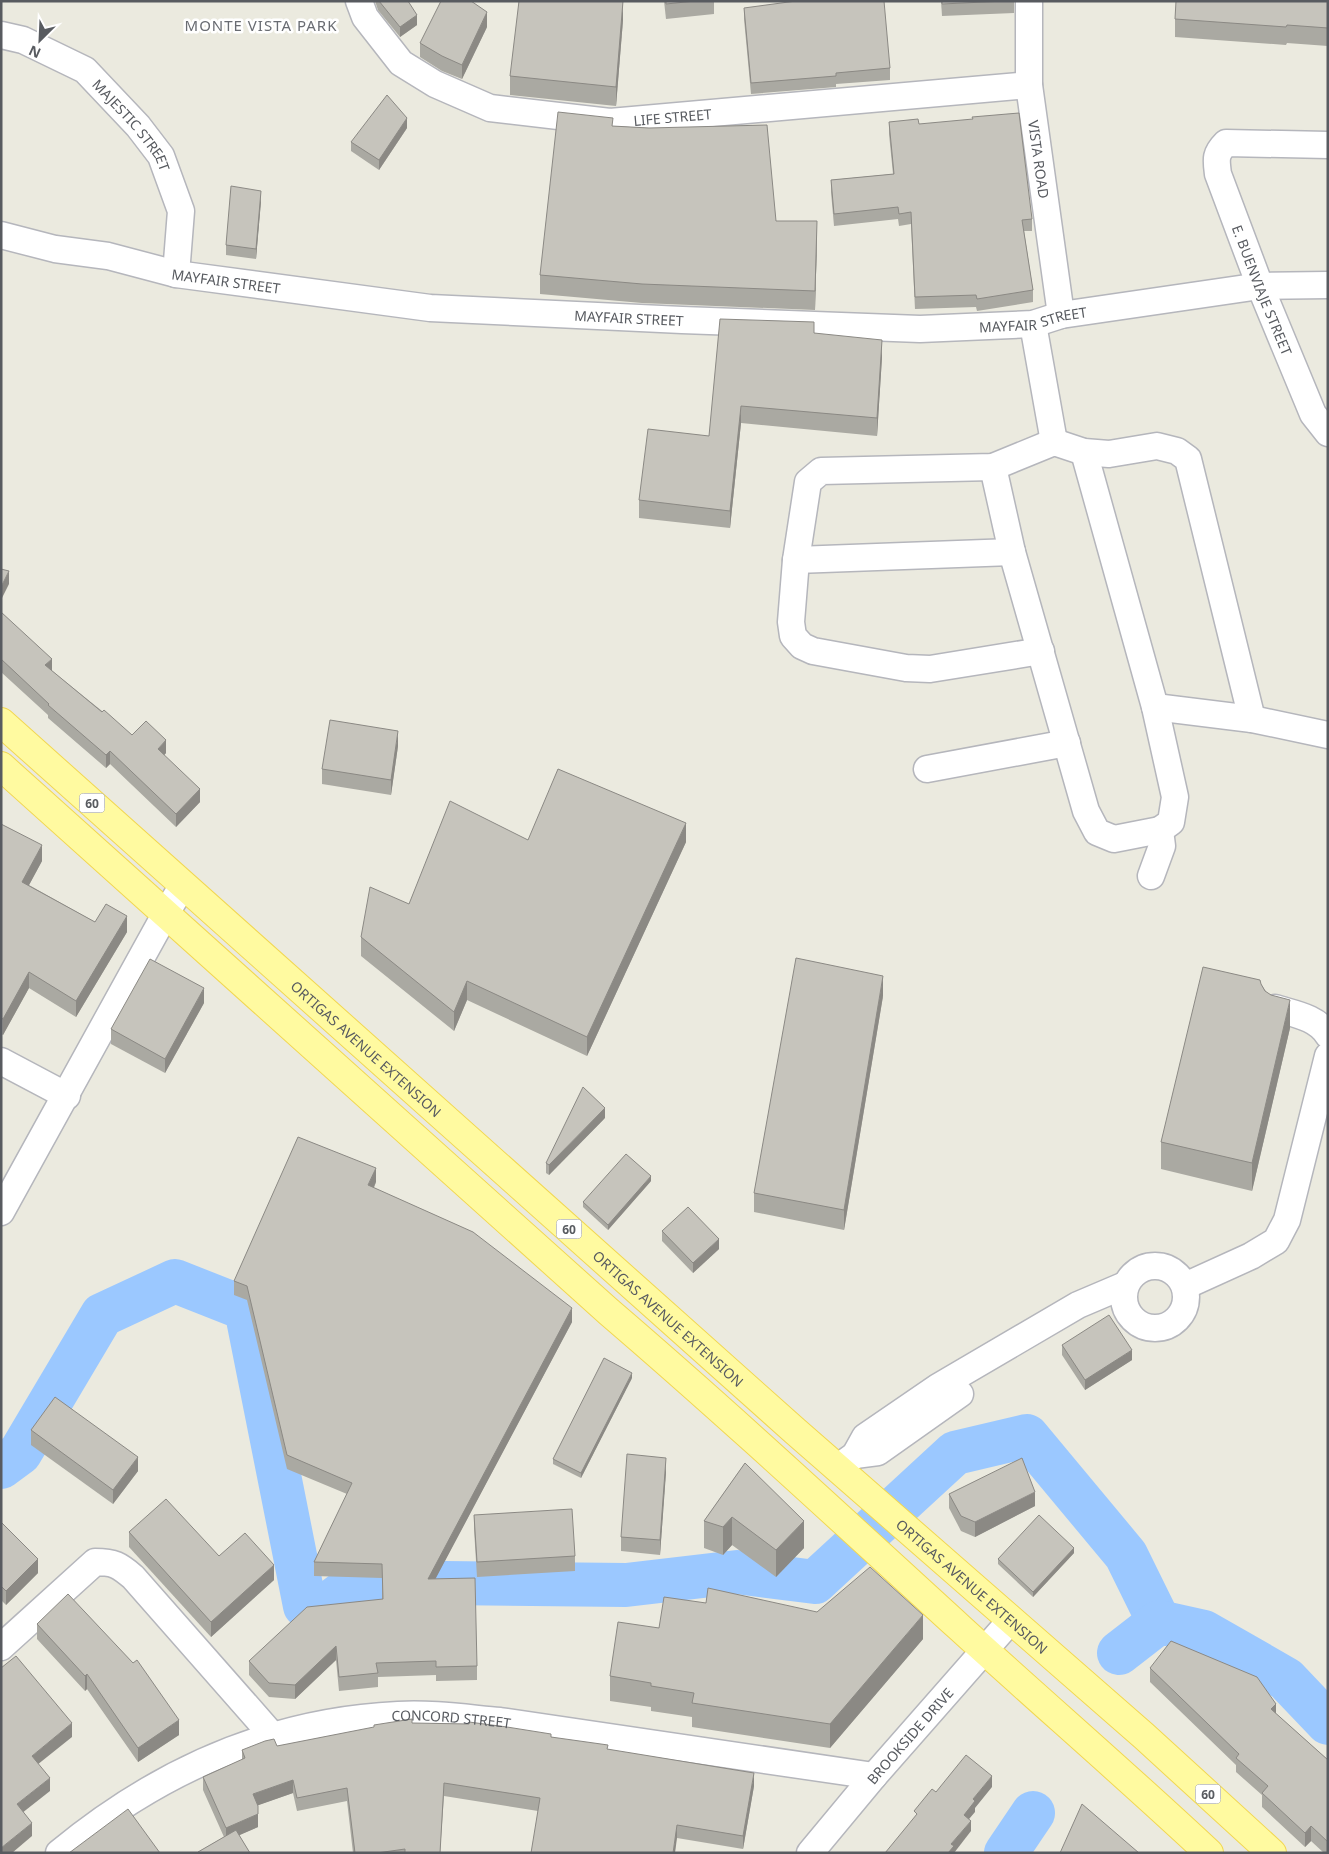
<svg xmlns="http://www.w3.org/2000/svg" width="1329" height="1854" font-family="'Noto Sans',sans-serif">
	<style>
		.lines { fill: none; stroke-linecap: round; stroke-linejoin: round }
		.river { stroke: #9bc8ff; stroke-width: 44 }
		.minor-casing { stroke: #b5b6bc; stroke-width: 29 }
		.major-casing { stroke: #f2d751; stroke-width: 30 }
		.minor { stroke: #fff; stroke-width: 26 }
		.major { stroke: #fffaa0; stroke-width: 28 }
		.wall { fill: #aaa9a2 }
		.shaded-wall { fill: #8b8984 }
		.building { fill: #c6c4bc; stroke: #8b8984 }
		.labels { text-anchor: middle; dominant-baseline: central; stroke-width: 5; stroke-linejoin: round; paint-order: stroke }
		.shield { fill: #fff; stroke: #8a8c90; stroke-width: 1 }
		.shield-label { font-size: 12px; font-weight: bold; fill: #585b60 }
		.street-label { font-size: 14px; fill: #585b60; stroke: #fff }
		.neighbourhood-label { font-size: 15px; letter-spacing: 1px; fill: #696c72; stroke: #fff }
	</style>
	<rect width="100%" height="100%" fill="#ebeadf"/>
	<g class="lines">
		<!-- river -->
		<g class="river">
			<polyline points="1,1467 20,1453 102,1315 175,1281 246,1309 305,1606 326,1606 357,1582 626,1585 737,1572 815,1582 955,1453 1027,1436 1126,1555 1159,1622"/>
			<polyline points="1119,1653 1159,1622 1204,1632 1286,1679 1328,1723"/>
			<polyline points="1006,1853 1033,1813"/>
		</g>
		<defs>
			<g id="minor">
				<path id="s1" d="M359,1L365,17L401,63L435,84L490,108L610,122L1029,85"/>
				<path id="s2" d="M1029,1V85L1061,315"/>
				<path id="s3" d="M1,35L23,40L85,70L138,126L161,156L181,211L176,274"/>
				<path id="s4" d="M1328,145L1226,143C1215,154 1216,159 1218,174L1260,286L1313,414L1328,433"/>
				<path id="s5" d="M1,235L55,249L108,256L176,274L430,308L682,320L920,329L1033,324L1061,315L1260,286L1328,285"/>
				<polyline points="1033,324 1054,442"/>
				<polyline points="1084,452 1155,707 1175,797 1171,822 1160,830 1162,846 1151,876"/>
				<polyline points="993,467 1012,552 1086,811 1097,832 1114,839 1160,830"/>
				<polyline points="796,560 1012,552"/>
				<polyline points="1041,651 930,669 906,668 813,651 802,646 793,636 791,622 796,560 808,482 821,471 993,467 1054,442 1084,452 1109,454 1157,446 1177,451 1188,459 1252,719"/>
				<polyline points="1155,707 1252,719 1328,735"/>
				<polyline points="927,769 1067,743"/>
				<path d="M1275,1008C1294,1014 1317,1017 1328,1035"/>
				<polyline points="1,1061 67,1096"/>
				<polyline points="1,1212 166,913 183,885"/>
				<circle cx="1155" cy="1297" r="31"/>
				<polyline points="1185,1286 1251,1256 1276,1241 1287,1220 1328,1056"/>
				<polyline points="855,1455 878,1452 960,1394"/>
				<polyline points="837,1468 855,1455 865,1437 938,1387 1078,1305 1125,1285"/>
				<path d="M1,1647L95,1562C114,1562 119,1565 133,1577L272,1735"/>
				<path id="s6" d="M59,1853C157,1772 270,1721 398,1715C431,1713 466,1718 500,1721L874,1776"/>
				<path id="s7" d="M810,1853L874,1776L1011,1620"/>
			</g>
			<g id="major">
				<path id="s8" d="M1,722L795,1431L1144,1736L1272,1853"/>
				<path d="M1,766L609,1312C728,1414 843,1521 959,1627C1042,1703 1127,1776 1209,1853"/>
			</g>
		</defs>
		<!-- minor casing -->
		<use href="#minor" class="minor-casing"/>
		<!-- major casing -->
		<use href="#major" class="major-casing"/>
		<!-- minor -->
		<use href="#minor" class="minor"/>
		<!-- major -->
		<use href="#major" class="major"/>
	</g>
	<!-- wall -->
	<g class="wall">
		<polygon points="375,1 408,1 417,25 400,37 378,10"/>
		<polygon points="664,1 714,1 714,14 666,19"/>
		<polygon points="941,1 1014,1 1014,13 942,16"/>
		<polygon points="1328,1 1328,46 1287,43 1286,45 1175,37 1175,19"/>
		<polygon points="744,8 890,68 890,80 836,84 836,87 751,94 744,19"/>
		<polygon points="623,20 616,106 510,95 510,76"/>
		<polygon points="487,27 462,79 442,71 420,57 420,43"/>
		<polygon points="889,122 919,124 1032,219 1032,231 1024,231 1033,290 1033,302 977,311 976,307 915,309 911,224 899,226 898,219 834,226 831,192 831,180 893,174 889,134"/>
		<polygon points="613,126 649,128 776,221 817,240 815,310 642,303 540,294 540,275"/>
		<polygon points="407,128 379,170 351,151 351,142"/>
		<polygon points="261,201 256,259 226,255 226,245"/>
		<polygon points="814,333 882,357 877,436 741,423 730,528 639,518 639,500 709,436"/>
		<polygon points="1,612 52,671 132,735 166,753 164,755 200,802 176,827 110,764 106,768 48,718 48,715 1,672"/>
		<polygon points="398,746 391,795 322,784 322,769"/>
		<polygon points="1,824 42,861 29,885 95,922 127,932 76,1017 29,988 3,1035 1,1034"/>
		<polygon points="528,840 686,842 587,1056 467,1000 454,1031 361,956 361,937 409,904"/>
		<polygon points="1261,984 1290,1028 1252,1191 1161,1169 1161,1142"/>
		<polygon points="883,996 844,1230 754,1212 754,1193"/>
		<polygon points="204,1003 165,1073 111,1044 111,1029"/>
		<polygon points="605,1118 549,1175 546,1173 546,1163"/>
		<polygon points="651,1181 608,1230 583,1207 583,1202"/>
		<polygon points="376,1182 374,1188 572,1322 435,1579 477,1666 477,1680 436,1681 436,1675 378,1677 378,1687 339,1691 336,1660 295,1699 269,1697 249,1675 249,1661 382,1599 382,1578 314,1576 314,1562 347,1494 287,1469 247,1300 234,1295 234,1281"/>
		<polygon points="662,1231 719,1249 693,1273 662,1241"/>
		<polygon points="1062,1345 1132,1360 1085,1390 1062,1355"/>
		<polygon points="632,1378 581,1478 553,1464 553,1459"/>
		<polygon points="31,1430 138,1471 113,1504 31,1445"/>
		<polygon points="745,1463 804,1548 776,1577 732,1545 723,1555 704,1548 704,1521"/>
		<polygon points="666,1472 660,1555 621,1551 621,1537"/>
		<polygon points="949,1494 1035,1506 975,1537 961,1531 949,1508"/>
		<polygon points="474,1515 575,1556 575,1571 477,1577 474,1529"/>
		<polygon points="1,1522 38,1573 6,1605 1,1600"/>
		<polygon points="129,1532 219,1556 274,1580 211,1637 129,1547"/>
		<polygon points="1074,1553 1033,1597 998,1564 998,1559"/>
		<polygon points="37,1624 179,1735 138,1762 87,1689 85,1691 37,1639"/>
		<polygon points="659,1628 923,1639 830,1748 692,1727 692,1717 651,1711 651,1707 610,1701 610,1676"/>
		<polygon points="1150,1668 1276,1714 1328,1760 1328,1853 1324,1853 1311,1841 1305,1847 1262,1807 1262,1795 1236,1772 1236,1765 1150,1682"/>
		<polygon points="412,1723 551,1737 608,1749 754,1786 743,1849 677,1838 538,1811 444,1796 440,1853 353,1853 347,1801 297,1811 293,1793 258,1805 258,1827 239,1835 250,1853 198,1853 198,1852 224,1837 203,1790 203,1777 242,1760 242,1750 277,1746"/>
	</g>
	<!-- shaded-wall -->
	<g class="shaded-wall">
		<polygon points="623,1 623,20 616,106 616,87"/>
		<polygon points="487,12 487,27 462,79 462,65"/>
		<polygon points="417,15 417,25 400,37 400,27"/>
		<polygon points="407,118 407,128 379,170 379,160"/>
		<polygon points="261,191 261,201 256,259 256,249"/>
		<polygon points="817,221 817,240 815,310 815,291"/>
		<polygon points="882,340 882,357 877,436 877,418"/>
		<polygon points="741,406 741,423 730,528 730,511"/>
		<polygon points="9,571 9,584 1,600 1,587"/>
		<polygon points="52,659 52,672 45,665"/>
		<polygon points="398,731 398,746 391,795 391,780"/>
		<polygon points="166,740 166,753 158,762 158,749"/>
		<polygon points="110,751 110,764 106,768 106,755"/>
		<polygon points="200,789 200,802 176,827 176,814"/>
		<polygon points="686,823 686,842 587,1056 587,1037"/>
		<polygon points="42,845 42,861 22,898 22,882"/>
		<polygon points="127,916 127,932 76,1017 76,1001"/>
		<polygon points="29,972 29,988 3,1035 3,1019"/>
		<polygon points="883,976 883,996 844,1230 844,1210"/>
		<polygon points="467,981 467,1000 454,1031 454,1012"/>
		<polygon points="204,988 204,1003 165,1073 165,1059"/>
		<polygon points="1290,1000 1290,1028 1252,1191 1252,1163"/>
		<polygon points="605,1108 605,1118 549,1175 549,1165"/>
		<polygon points="376,1168 376,1182 368,1199 368,1185"/>
		<polygon points="651,1176 651,1181 608,1230 608,1225"/>
		<polygon points="719,1239 719,1249 693,1273 693,1263"/>
		<polygon points="572,1308 572,1322 428,1593 428,1579"/>
		<polygon points="1132,1350 1132,1360 1085,1390 1085,1380"/>
		<polygon points="632,1373 632,1378 581,1478 581,1473"/>
		<polygon points="138,1457 138,1471 113,1504 113,1490"/>
		<polygon points="666,1458 666,1472 660,1555 660,1540"/>
		<polygon points="1035,1492 1035,1506 975,1537 975,1522"/>
		<polygon points="732,1517 732,1545 723,1555 723,1527"/>
		<polygon points="804,1521 804,1548 776,1577 776,1550"/>
		<polygon points="1074,1548 1074,1553 1033,1597 1033,1592"/>
		<polygon points="38,1559 38,1573 6,1605 6,1591"/>
		<polygon points="274,1565 274,1580 211,1637 211,1622"/>
		<polygon points="923,1615 923,1639 830,1748 830,1724"/>
		<polygon points="336,1646 336,1660 295,1699 295,1685"/>
		<polygon points="87,1674 87,1689 85,1691 85,1676"/>
		<polygon points="1276,1704 1276,1718 1271,1709"/>
		<polygon points="179,1720 179,1735 138,1762 138,1748"/>
		<polygon points="72,1723 72,1737 32,1769 32,1756"/>
		<polygon points="754,1773 754,1786 743,1849 743,1836"/>
		<polygon points="992,1776 992,1787 975,1808 975,1812 964,1825 964,1815 973,1799"/>
		<polygon points="50,1778 50,1791 17,1817 17,1804"/>
		<polygon points="293,1780 293,1793 253,1807 253,1794"/>
		<polygon points="258,1814 258,1827 226,1841 226,1828"/>
		<polygon points="971,1821 971,1831 954,1853 948,1853 951,1844"/>
		<polygon points="32,1823 32,1836 12,1853 1,1853 1,1848"/>
		<polygon points="677,1825 677,1838 675,1853 673,1853"/>
		<polygon points="1311,1826 1311,1841 1305,1847 1305,1833"/>
	</g>
	<!-- building -->
	<g class="building">
		<polygon points="379,1 408,1 417,15 400,27"/>
		<polygon points="441,1 471,1 487,12 462,65 442,56 420,43"/>
		<polygon points="519,1 623,1 616,87 510,76"/>
		<polygon points="666,1 695,1 666,4"/>
		<polygon points="796,1 884,1 890,68 836,73 836,76 751,83 744,8"/>
		<polygon points="942,1 1005,1 942,4"/>
		<polygon points="1176,1 1328,1 1328,28 1287,25 1286,27 1175,19"/>
		<polygon points="387,95 407,118 379,160 351,142"/>
		<polygon points="558,112 613,118 612,126 649,128 767,125 776,221 817,221 815,291 642,284 540,275"/>
		<polygon points="1019,113 1032,219 1022,220 1033,290 977,299 976,295 915,297 911,212 899,214 898,207 834,214 831,180 894,174 889,122 918,119 919,124 973,119 972,117"/>
		<polygon points="231,186 261,191 256,249 226,245"/>
		<polygon points="720,319 814,322 814,333 882,340 877,418 741,406 730,511 639,500 648,429 709,436"/>
		<polygon points="1,569 9,571 1,587"/>
		<polygon points="1,612 52,659 45,665 102,712 104,710 132,735 146,721 166,740 158,749 200,789 176,814 110,751 106,755 48,705 49,704 1,659"/>
		<polygon points="330,720 398,731 391,780 322,769"/>
		<polygon points="558,769 686,823 587,1037 467,981 454,1012 361,937 370,887 409,904 450,801 528,840"/>
		<polygon points="1,824 42,845 22,882 95,922 106,904 127,916 76,1001 29,972 3,1019 1,1018"/>
		<polygon points="796,958 883,976 844,1210 754,1193"/>
		<polygon points="150,959 204,988 165,1059 111,1029"/>
		<polygon points="1203,967 1260,980 1261,984 1265,991 1271,995 1290,1000 1252,1163 1161,1142"/>
		<polygon points="583,1087 605,1108 549,1165 546,1163"/>
		<polygon points="298,1137 376,1168 368,1185 473,1232 572,1308 428,1579 475,1578 477,1666 436,1667 436,1661 376,1663 378,1673 339,1677 336,1646 295,1685 269,1683 249,1661 307,1607 383,1599 382,1564 314,1562 352,1483 287,1455 247,1286 234,1281"/>
		<polygon points="626,1154 651,1176 608,1225 583,1202"/>
		<polygon points="688,1207 719,1239 693,1263 662,1231"/>
		<polygon points="1109,1315 1132,1350 1085,1380 1062,1345"/>
		<polygon points="604,1358 632,1373 581,1473 553,1459"/>
		<polygon points="55,1397 138,1457 113,1490 31,1430"/>
		<polygon points="627,1454 666,1458 660,1540 621,1537"/>
		<polygon points="1022,1458 1035,1492 975,1522 961,1516 949,1494"/>
		<polygon points="745,1463 804,1521 776,1550 732,1517 723,1527 704,1521"/>
		<polygon points="166,1499 219,1556 245,1533 274,1565 211,1622 129,1532"/>
		<polygon points="572,1509 575,1556 477,1562 474,1515"/>
		<polygon points="1039,1515 1074,1548 1033,1592 998,1559"/>
		<polygon points="1,1522 38,1559 6,1591 1,1586"/>
		<polygon points="870,1567 923,1615 830,1724 692,1703 694,1693 651,1686 651,1683 610,1676 618,1622 659,1628 664,1597 706,1603 708,1588 817,1612"/>
		<polygon points="68,1594 133,1663 137,1660 179,1720 138,1748 87,1674 85,1676 37,1624"/>
		<polygon points="1171,1641 1257,1677 1276,1704 1271,1709 1328,1760 1328,1842 1311,1826 1305,1833 1262,1793 1268,1786 1236,1758 1239,1754 1150,1668"/>
		<polygon points="16,1656 72,1723 32,1756 50,1778 17,1804 32,1823 1,1848 1,1668"/>
		<polygon points="412,1719 412,1723 469,1724 469,1722 507,1727 551,1734 551,1737 608,1745 607,1749 754,1773 743,1836 677,1825 673,1853 531,1853 540,1798 444,1783 440,1853 405,1853 405,1849 377,1853 355,1853 347,1788 297,1798 293,1780 253,1794 258,1806 258,1814 226,1828 203,1777 245,1758 242,1750 265,1741 274,1739 277,1746 374,1727 374,1725"/>
		<polygon points="966,1755 992,1776 973,1799 975,1801 964,1815 971,1821 951,1844 954,1846 948,1853 885,1853 917,1814 914,1811 932,1789 936,1792"/>
		<polygon points="1082,1804 1139,1853 1060,1853"/>
		<polygon points="128,1809 160,1853 69,1853"/>
		<polygon points="236,1830 250,1853 199,1853 198,1852"/>
	</g>
	<g class="labels">
		<!-- shield labels -->
		<g class="shield">
			<rect x="79.5" y="793.5" width="25" height="19" rx="4"/>
			<rect x="556.5" y="1219.5" width="25" height="19" rx="4"/>
			<rect x="1195.5" y="1784.5" width="25" height="19" rx="4"/>
		</g>
		<g class="shield-label">
			<text x="92" y="803">60</text>
			<text x="569" y="1229">60</text>
			<text x="1208" y="1794">60</text>
		</g>
		<!-- street labels -->
		<g class="street-label">
			<text stroke="none"><textPath href="#s1" startOffset="359">LIFE STREET</textPath></text>
			<text stroke="none"><textPath href="#s3" startOffset="164">MAJESTIC STREET</textPath></text>
			<text stroke="none"><textPath href="#s2" startOffset="159">VISTA ROAD</textPath></text>
			<text stroke="none"><textPath href="#s5" startOffset="230">MAYFAIR STREET</textPath></text>
			<text stroke="none"><textPath href="#s4" startOffset="260">E. BUENVIAJE STREET</textPath></text>
			<text stroke="none"><textPath href="#s5" startOffset="635">MAYFAIR STREET</textPath></text>
			<text stroke="none"><textPath href="#s5" startOffset="1040">MAYFAIR STREET</textPath></text>
			<text stroke="none"><textPath href="#s8" startOffset="490">ORTIGAS AVENUE EXTENSION</textPath></text>
			<text stroke="none"><textPath href="#s8" startOffset="895">ORTIGAS AVENUE EXTENSION</textPath></text>
			<text stroke="none"><textPath href="#s8" startOffset="1300">ORTIGAS AVENUE EXTENSION</textPath></text>
			<text stroke="none"><textPath href="#s6" startOffset="426">CONCORD STREET</textPath></text>
			<text stroke="none"><textPath href="#s7" startOffset="154">BROOKSIDE DRIVE</textPath></text>
		</g>
		<!-- neighbourhood labels -->
		<g class="neighbourhood-label">
			<text x="261" y="25">MONTE VISTA PARK</text>
		</g>
	</g>
	<!-- border -->
	<rect width="1329" height="1854" fill="none" stroke="#585b60" stroke-width="5"/>
	<!-- north arrow -->
	<g transform="translate(40 40) rotate(204)" stroke="#ffffff" stroke-width="4" paint-order="stroke">
	<path d="M0-4L9 19L0 12L-9 19Z" fill="#585b60"/>
	<text y="-8" font-size="14" font-weight="bold" text-anchor="middle" fill="#585b60">N</text>
	</g>
</svg>
